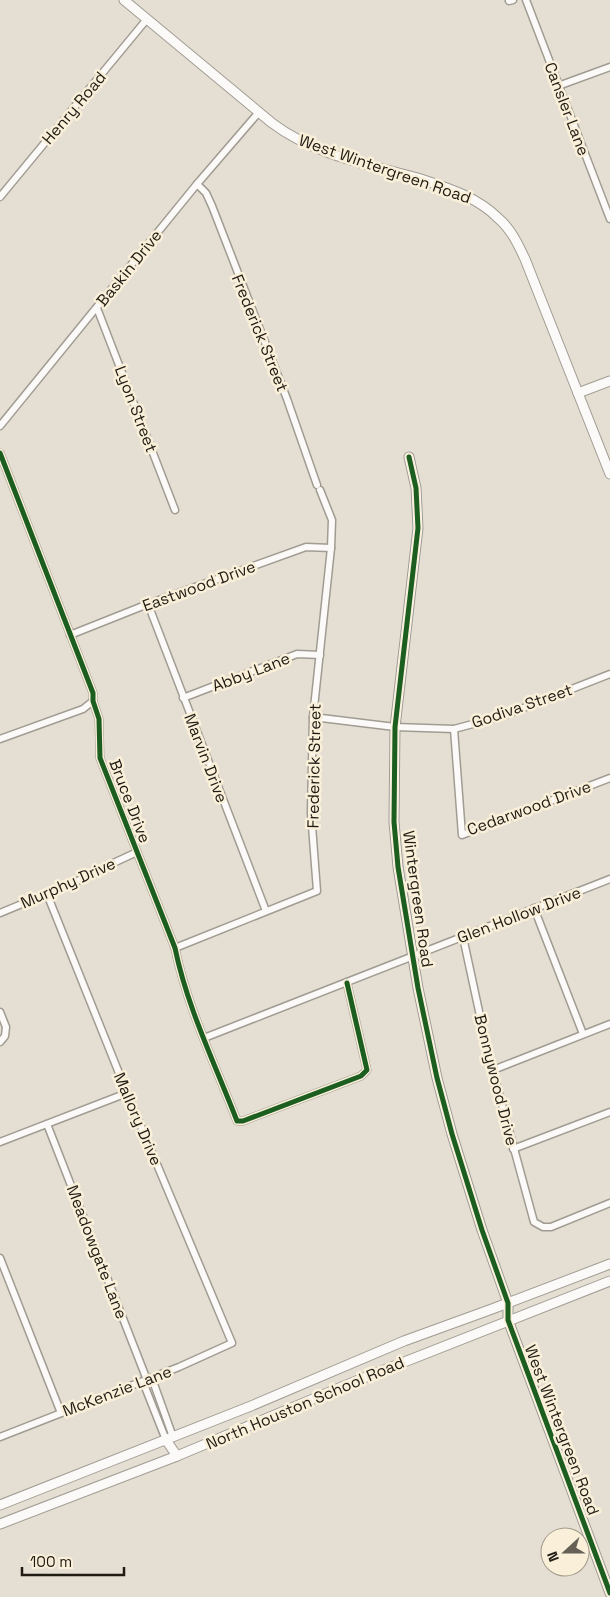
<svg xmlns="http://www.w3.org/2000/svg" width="610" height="1597" font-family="'Space Grotesk',sans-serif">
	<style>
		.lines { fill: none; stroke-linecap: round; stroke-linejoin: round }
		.street-casing { stroke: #a19c93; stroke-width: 9 }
		.secondary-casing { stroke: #a19c93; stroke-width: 11 }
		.street { stroke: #fbfaf8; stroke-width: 6 }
		.secondary { stroke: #fbfaf8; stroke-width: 9 }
		.cycleway-casing { stroke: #faefd9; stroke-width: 8 }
		.cycleway { stroke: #1b5e20; stroke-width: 5 }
		.labels { text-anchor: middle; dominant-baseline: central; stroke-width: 5; stroke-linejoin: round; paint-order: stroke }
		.street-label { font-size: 16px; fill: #1f1b13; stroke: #faefd9 }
	</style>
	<rect width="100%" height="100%" fill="#e5dfd3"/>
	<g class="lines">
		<defs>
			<g id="street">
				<polyline points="526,0 610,219"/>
				<polyline points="509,1 513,0"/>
				<polyline points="558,86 610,67"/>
				<polyline points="197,184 206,193 212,206 287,399 317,485"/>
				<polyline points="0,197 147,19"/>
				<polyline points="97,308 175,510"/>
				<polyline points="0,426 197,184 259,112"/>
				<path d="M0,453L93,693V701L99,719L100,758L175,948C187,1007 215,1064 237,1121H243L361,1076L367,1070L347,983"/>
				<polyline points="148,604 266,911"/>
				<polyline points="70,635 148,604 306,547 331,548"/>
				<polyline points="183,698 297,654 320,655"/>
				<polyline points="313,717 395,727 454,729 503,716 610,674"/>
				<polyline points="454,729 462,835 610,778"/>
				<polyline points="0,739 83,709 93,701"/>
				<polyline points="534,908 583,1034"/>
				<polyline points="0,913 99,872 107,866 137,852"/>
				<polyline points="463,937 488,1053 534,1222 543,1227 551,1227 610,1203"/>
				<polyline points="175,948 317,891 311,813 313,717 331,548 332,520 320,490"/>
				<polyline points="0,1012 6,1027 5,1036 0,1042"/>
				<polyline points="204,1038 610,879"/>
				<polyline points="493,1070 610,1024"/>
				<polyline points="47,1124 147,1380 145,1387 166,1440"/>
				<polyline points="0,1142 127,1093"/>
				<polyline points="513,1149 610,1112"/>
				<polyline points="0,1258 61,1413"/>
				<polyline points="147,1380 154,1384 173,1437"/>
				<polyline points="0,1437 179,1367 232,1343 127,1093 47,894"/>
			</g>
			<g id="secondary">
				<path d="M124,0L272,123C314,155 371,165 421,179C448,188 477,197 498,218C511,229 518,244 525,259L610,474"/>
				<polyline points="578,393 610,381"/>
				<polyline points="409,457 416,488 418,528 395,727 394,822 398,867 418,988 437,1078 452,1134 482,1230 508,1303 508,1320 610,1593"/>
				<polyline points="166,1440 177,1456"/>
				<polyline points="0,1505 251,1406 404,1341 492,1309 610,1264"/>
				<polyline points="0,1524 177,1456 356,1381 610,1281"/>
			</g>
		</defs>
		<!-- street casing -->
		<use href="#street" class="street-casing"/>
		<!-- secondary casing -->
		<use href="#secondary" class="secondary-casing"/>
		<!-- street -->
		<use href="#street" class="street"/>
		<!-- secondary -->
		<use href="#secondary" class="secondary"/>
		<defs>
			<g id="cycleway">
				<path d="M0,453L93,693V701L99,719L100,758L175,948C187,1007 215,1064 237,1121H243L361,1076L367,1070L347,983"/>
				<polyline points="409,457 416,488 418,528 395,727 394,822 398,867 418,988 437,1078 452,1134 482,1230 508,1303 508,1320 610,1593"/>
			</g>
		</defs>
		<!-- cycleway casing -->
		<use href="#cycleway" class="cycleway-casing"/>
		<!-- cycleway -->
		<use href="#cycleway" class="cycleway"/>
	</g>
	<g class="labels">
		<!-- street labels -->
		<g class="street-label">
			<text transform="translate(74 108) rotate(-50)">Henry Road</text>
			<text transform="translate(567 109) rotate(69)">Cansler Lane</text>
			<text transform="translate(385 169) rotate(19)">West Wintergreen Road</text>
			<text transform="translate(129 268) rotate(-51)">Baskin Drive</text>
			<text transform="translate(260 333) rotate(68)">Frederick Street</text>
			<text transform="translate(136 409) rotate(69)">Lyon Street</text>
			<text transform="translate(199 586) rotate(-20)">Eastwood Drive</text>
			<text transform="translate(251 672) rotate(-21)">Abby Lane</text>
			<text transform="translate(522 706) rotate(-19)">Godiva Street</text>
			<text transform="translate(206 758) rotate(69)">Marvin Drive</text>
			<text transform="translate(314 766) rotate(-89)">Frederick Street</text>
			<text transform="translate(130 801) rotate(69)">Bruce Drive</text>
			<text transform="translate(529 808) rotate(-20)">Cedarwood Drive</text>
			<text transform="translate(68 883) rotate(-24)">Murphy Drive</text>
			<text transform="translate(418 899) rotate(82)">Wintergreen Road</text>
			<text transform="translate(519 915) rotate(-21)">Glen Hollow Drive</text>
			<text transform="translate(496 1080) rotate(76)">Bonnywood Drive</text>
			<text transform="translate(138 1119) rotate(67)">Mallory Drive</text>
			<text transform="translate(97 1252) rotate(69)">Meadowgate Lane</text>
			<text transform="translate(117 1391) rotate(-21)">McKenzie Lane</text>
			<text transform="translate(305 1403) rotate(-23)">North Houston School Road</text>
			<text transform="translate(562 1430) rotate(69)">West Wintergreen Road</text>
		</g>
	</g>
	<!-- north arrow -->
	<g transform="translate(565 1552) rotate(249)"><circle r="24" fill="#faefd9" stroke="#a29a8a"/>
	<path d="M0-4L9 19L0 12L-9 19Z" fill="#646056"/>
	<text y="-8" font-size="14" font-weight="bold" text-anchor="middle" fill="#1f1b13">N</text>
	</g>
	<!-- scale -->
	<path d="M22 1567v8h102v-8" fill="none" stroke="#1f1b13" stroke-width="2.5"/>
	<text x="30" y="1567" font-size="15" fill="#1f1b13" stroke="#faefd9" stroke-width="4" paint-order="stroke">100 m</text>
</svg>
